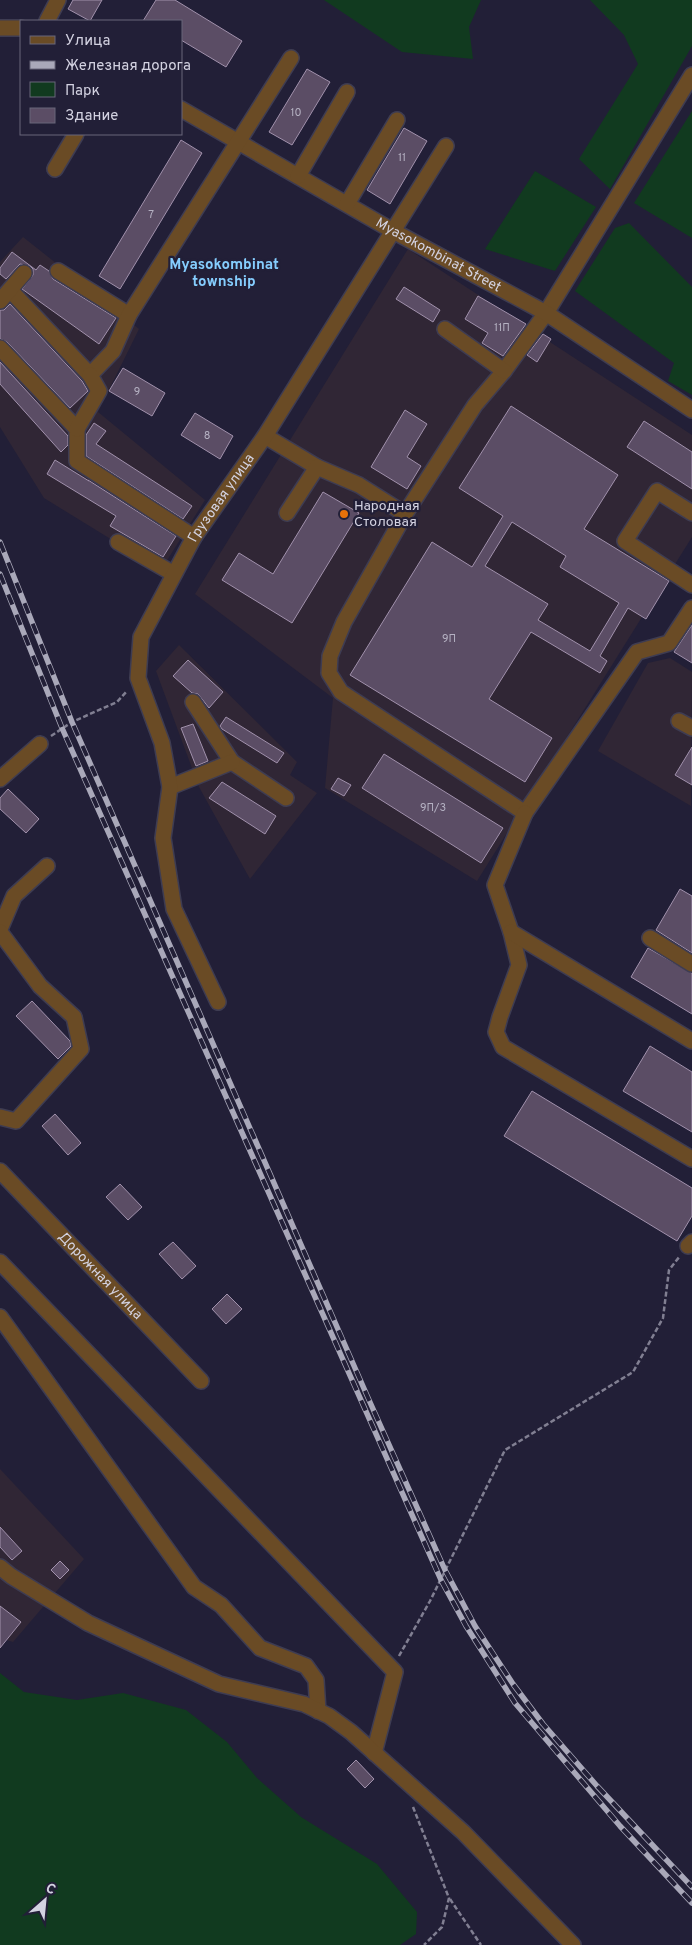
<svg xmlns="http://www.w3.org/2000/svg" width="692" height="1945" font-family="Overpass,sans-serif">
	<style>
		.industrial { fill: #302635 }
		.green { fill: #113a1f }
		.building { fill: #5b4d65; stroke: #a191ac; fill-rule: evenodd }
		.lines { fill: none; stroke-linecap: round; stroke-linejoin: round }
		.minor-casing { stroke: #3e3c52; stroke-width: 18 }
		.path { stroke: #817f92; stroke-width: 2.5; stroke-dasharray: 5 2.5; stroke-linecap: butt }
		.minor { stroke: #6a4b25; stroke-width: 15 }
		.rail-casing { stroke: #a9a8b9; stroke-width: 5.5 }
		.rail { stroke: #221f37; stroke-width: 4; stroke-dasharray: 11; stroke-linecap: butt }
		.food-dot { fill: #e8710a; stroke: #221f37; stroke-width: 2 }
		.labels { text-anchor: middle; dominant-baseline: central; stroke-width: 4.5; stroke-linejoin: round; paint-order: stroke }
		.number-label { font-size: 11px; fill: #b5b1c2 }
		.street-label { font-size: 14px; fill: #d3d2e1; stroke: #221f37 }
		.poi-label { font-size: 14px; fill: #d3d2e1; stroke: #221f37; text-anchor: start }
		.neighbourhood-label { font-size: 15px; font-weight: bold; fill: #85cdfe; stroke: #221f37 }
	</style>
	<rect width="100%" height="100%" fill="#221f37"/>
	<!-- industrial -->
	<g class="industrial">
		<polygon points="23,237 139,329 98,412 205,500 161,570 44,498 0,427 0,262"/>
		<polygon points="408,249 692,435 692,537 477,881 325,788 333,698 195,594"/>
		<polygon points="179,645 297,762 290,775 317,793 250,879 199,787 156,671"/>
		<polygon points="670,658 692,672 691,806 598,751 648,663"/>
		<polygon points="0,1469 84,1559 13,1642 0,1638"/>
	</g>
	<!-- green -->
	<g class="green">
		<polygon points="324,0 481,0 469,27 473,59 402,52"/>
		<polygon points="590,0 692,0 692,46 610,189 579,159 638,64 624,35"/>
		<polygon points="692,111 692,238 634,203"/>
		<polygon points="535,171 596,207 555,271 485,249"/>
		<polygon points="629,223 692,287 692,395 668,381 674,363 575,291 615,228"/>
		<polygon points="0,1673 24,1692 77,1700 123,1693 186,1710 227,1742 257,1778 301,1817 377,1864 417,1912 416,1934 400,1945 0,1945"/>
	</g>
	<!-- building -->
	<g class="building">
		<polygon points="73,0 102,0 90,21 68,9"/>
		<polygon points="156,0 175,0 242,41 226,67 181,40 181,21 143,21"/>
		<polygon points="307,69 330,82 292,145 269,132"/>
		<polygon points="404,128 427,141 390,204 367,190"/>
		<polygon points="181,140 202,153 120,289 99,276"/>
		<polygon points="12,252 36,270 40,265 49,271 53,279 116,318 99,344 22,289 33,275 33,269 30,266 20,264 6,279 0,274 0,268"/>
		<polygon points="404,287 440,310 433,322 396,299"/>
		<polygon points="478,296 526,324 503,356 482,343 488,333 465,319"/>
		<polygon points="10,304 82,381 88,391 70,408 7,342 0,339 0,310 4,310"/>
		<polygon points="543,334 551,339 537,362 527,355"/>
		<polygon points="0,362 68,436 68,445 61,452 0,384"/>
		<polygon points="123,368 165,393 152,416 109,391"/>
		<path d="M511,406L618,475L584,529L669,581L646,619L628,608L600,656L607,661L600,673L531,632L489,699L552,738L525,782L350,675L432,542L472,567L503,516L459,488ZM512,522L566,556L560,567L619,603L590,651L538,620L548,604L485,566Z"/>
		<polygon points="405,410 427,424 407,457 421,466 407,489 371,467"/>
		<polygon points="195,413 233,436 220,459 181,435"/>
		<polygon points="644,421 692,452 692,489 627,447"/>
		<polygon points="94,423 106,431 96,444 192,506 183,519 86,456 86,435"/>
		<polygon points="55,460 89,481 88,480 176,536 163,557 110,526 116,516 47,474"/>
		<polygon points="323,492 359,513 292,623 222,580 239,553 273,574"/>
		<polygon points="692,625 692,663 674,652"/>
		<polygon points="188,660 223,692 209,708 198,694 192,693 173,676"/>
		<polygon points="226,717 284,753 277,763 222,729 220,726"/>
		<polygon points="193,724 208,761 196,766 181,728"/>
		<polygon points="692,747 692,785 675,775"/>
		<polygon points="384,754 503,828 481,863 362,788"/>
		<polygon points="338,778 351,785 344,796 331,789"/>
		<polygon points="222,782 276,816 265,834 209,798"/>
		<polygon points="8,789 39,819 26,833 0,809 0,798"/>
		<polygon points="680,889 692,896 692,953 656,930"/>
		<polygon points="648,948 692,973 692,1014 631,977"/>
		<polygon points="32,1001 70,1041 71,1046 58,1059 16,1016"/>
		<polygon points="650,1046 692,1072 692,1132 623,1091"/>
		<polygon points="532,1091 692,1188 692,1216 677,1241 504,1136"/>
		<polygon points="55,1114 81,1143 68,1155 42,1126"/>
		<polygon points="120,1184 142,1207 128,1220 106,1197"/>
		<polygon points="173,1242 196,1266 182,1279 159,1254"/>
		<polygon points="227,1294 242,1309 226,1324 212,1309"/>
		<polygon points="0,1527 22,1551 12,1560 0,1547"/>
		<polygon points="60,1561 69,1570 60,1579 51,1570"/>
		<polygon points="0,1606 21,1622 0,1648"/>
		<polygon points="356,1760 374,1779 365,1788 347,1769"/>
	</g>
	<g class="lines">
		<defs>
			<g id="minor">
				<polyline points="47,21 58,0"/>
				<polyline points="0,28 21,28"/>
				<polyline points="692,75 546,313 504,371 475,405 405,514 344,622 330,656 329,673 341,692 525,813 637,652 669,643 692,608"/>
				<path id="s1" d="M181,109L393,231L546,313L692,410"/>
				<polyline points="55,169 76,134"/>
				<polyline points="298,176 347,92"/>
				<polyline points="347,204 397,120"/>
				<polyline points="58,271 129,315"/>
				<polyline points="10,290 90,375 113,351 129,315 291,58"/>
				<polyline points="0,301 24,273"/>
				<polyline points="445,329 504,371"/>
				<polyline points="0,348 77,429 77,461 194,537"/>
				<polyline points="77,429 99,391 90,375"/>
				<polyline points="265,436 317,467"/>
				<polyline points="287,513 317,467 359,485 405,514"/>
				<polyline points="692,513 657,491 625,541 692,585"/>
				<polyline points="118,542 174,574"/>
				<polyline points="193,702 232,762 286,798"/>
				<polyline points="679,721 692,728"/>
				<polyline points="0,779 40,744"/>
				<polyline points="170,787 232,762"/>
				<polyline points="525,813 495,885 511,932 519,965 500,1017 496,1032 503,1047 692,1159"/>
				<polyline points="0,929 14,896 47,866"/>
				<polyline points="0,932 40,986 74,1017 81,1049 16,1121 0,1117"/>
				<polyline points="511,932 692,1041"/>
				<polyline points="650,938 692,964"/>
				<path id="s2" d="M218,1002L174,909L163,838L170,787L162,743L138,678L141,637L194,537L265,436L446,146"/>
				<path id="s3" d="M0,1171L201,1381"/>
				<polyline points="688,1246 692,1242"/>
				<polyline points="0,1262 395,1672 374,1753"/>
				<polyline points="0,1317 194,1587 221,1605 260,1648 306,1666 316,1680 318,1711"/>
				<polyline points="0,1567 11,1576 88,1623 219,1684 304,1704 329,1716 351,1732 463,1832 573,1945"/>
			</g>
		</defs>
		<!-- minor casing -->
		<use href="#minor" class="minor-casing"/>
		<!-- path -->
		<g class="path">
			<polyline points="51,736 72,722 117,702 127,691"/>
			<polyline points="399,1656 430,1601 505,1450 633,1372 663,1318 669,1270 680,1256"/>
			<polyline points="413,1807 449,1898 442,1927 424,1945"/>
			<polyline points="450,1899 481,1945"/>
		</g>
		<!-- minor -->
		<use href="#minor" class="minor"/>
		<defs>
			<g id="rail">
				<polyline points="0,542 72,722 369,1400 445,1570 475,1626 513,1684 543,1724 597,1786 692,1887"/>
				<polyline points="0,574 62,728 441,1580 466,1626 515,1703 620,1826 692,1903"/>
			</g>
		</defs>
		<!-- rail casing -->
		<use href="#rail" class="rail-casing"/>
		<!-- rail -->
		<use href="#rail" class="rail"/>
	</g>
	<!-- markers -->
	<circle class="food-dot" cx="344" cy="514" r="5"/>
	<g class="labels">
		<!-- number labels -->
		<g class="number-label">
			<text x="296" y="113">10</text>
			<text x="402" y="158">11</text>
			<text x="151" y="215">7</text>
			<text x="502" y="328">11П</text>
			<text x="137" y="392">9</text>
			<text x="207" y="436">8</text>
			<text x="449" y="639">9П</text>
			<text x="433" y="808">9П/3</text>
		</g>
		<!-- street labels -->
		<g class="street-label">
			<text stroke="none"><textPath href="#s1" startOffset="296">Myasokombinat Street</textPath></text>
			<text stroke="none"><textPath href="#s2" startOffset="542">Грузовая улица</textPath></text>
			<text stroke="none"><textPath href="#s3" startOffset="145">Дорожная улица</textPath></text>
		</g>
		<!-- poi labels -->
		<g class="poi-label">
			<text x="354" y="506">Народная<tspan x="354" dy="16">Столовая</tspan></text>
		</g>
		<!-- neighbourhood labels -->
		<g class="neighbourhood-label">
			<text x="224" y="265">Myasokombinat<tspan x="224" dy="17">township</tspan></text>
		</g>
	</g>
	<!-- legend -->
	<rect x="20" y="20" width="162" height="115" fill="#221f37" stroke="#69677b"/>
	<rect x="30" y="36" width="25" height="8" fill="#6a4b25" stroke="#69677b"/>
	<text x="65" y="45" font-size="15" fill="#d3d2e1">Улица</text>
	<rect x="30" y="61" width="25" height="8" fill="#a9a8b9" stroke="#69677b"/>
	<text x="65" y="70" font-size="15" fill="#d3d2e1">Железная дорога</text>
	<rect x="30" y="82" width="25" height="15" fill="#113a1f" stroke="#69677b"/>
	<text x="65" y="95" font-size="15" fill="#d3d2e1">Парк</text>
	<rect x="30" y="108" width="25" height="15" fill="#5b4d65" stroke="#69677b"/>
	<text x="65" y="120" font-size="15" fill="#d3d2e1">Здание</text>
	<!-- north arrow -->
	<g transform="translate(45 1900) rotate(27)" stroke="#221f37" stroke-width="4" paint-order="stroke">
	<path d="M0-4L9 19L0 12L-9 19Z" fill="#d3d2e1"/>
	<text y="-8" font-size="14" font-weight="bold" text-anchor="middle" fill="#d3d2e1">С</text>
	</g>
</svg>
